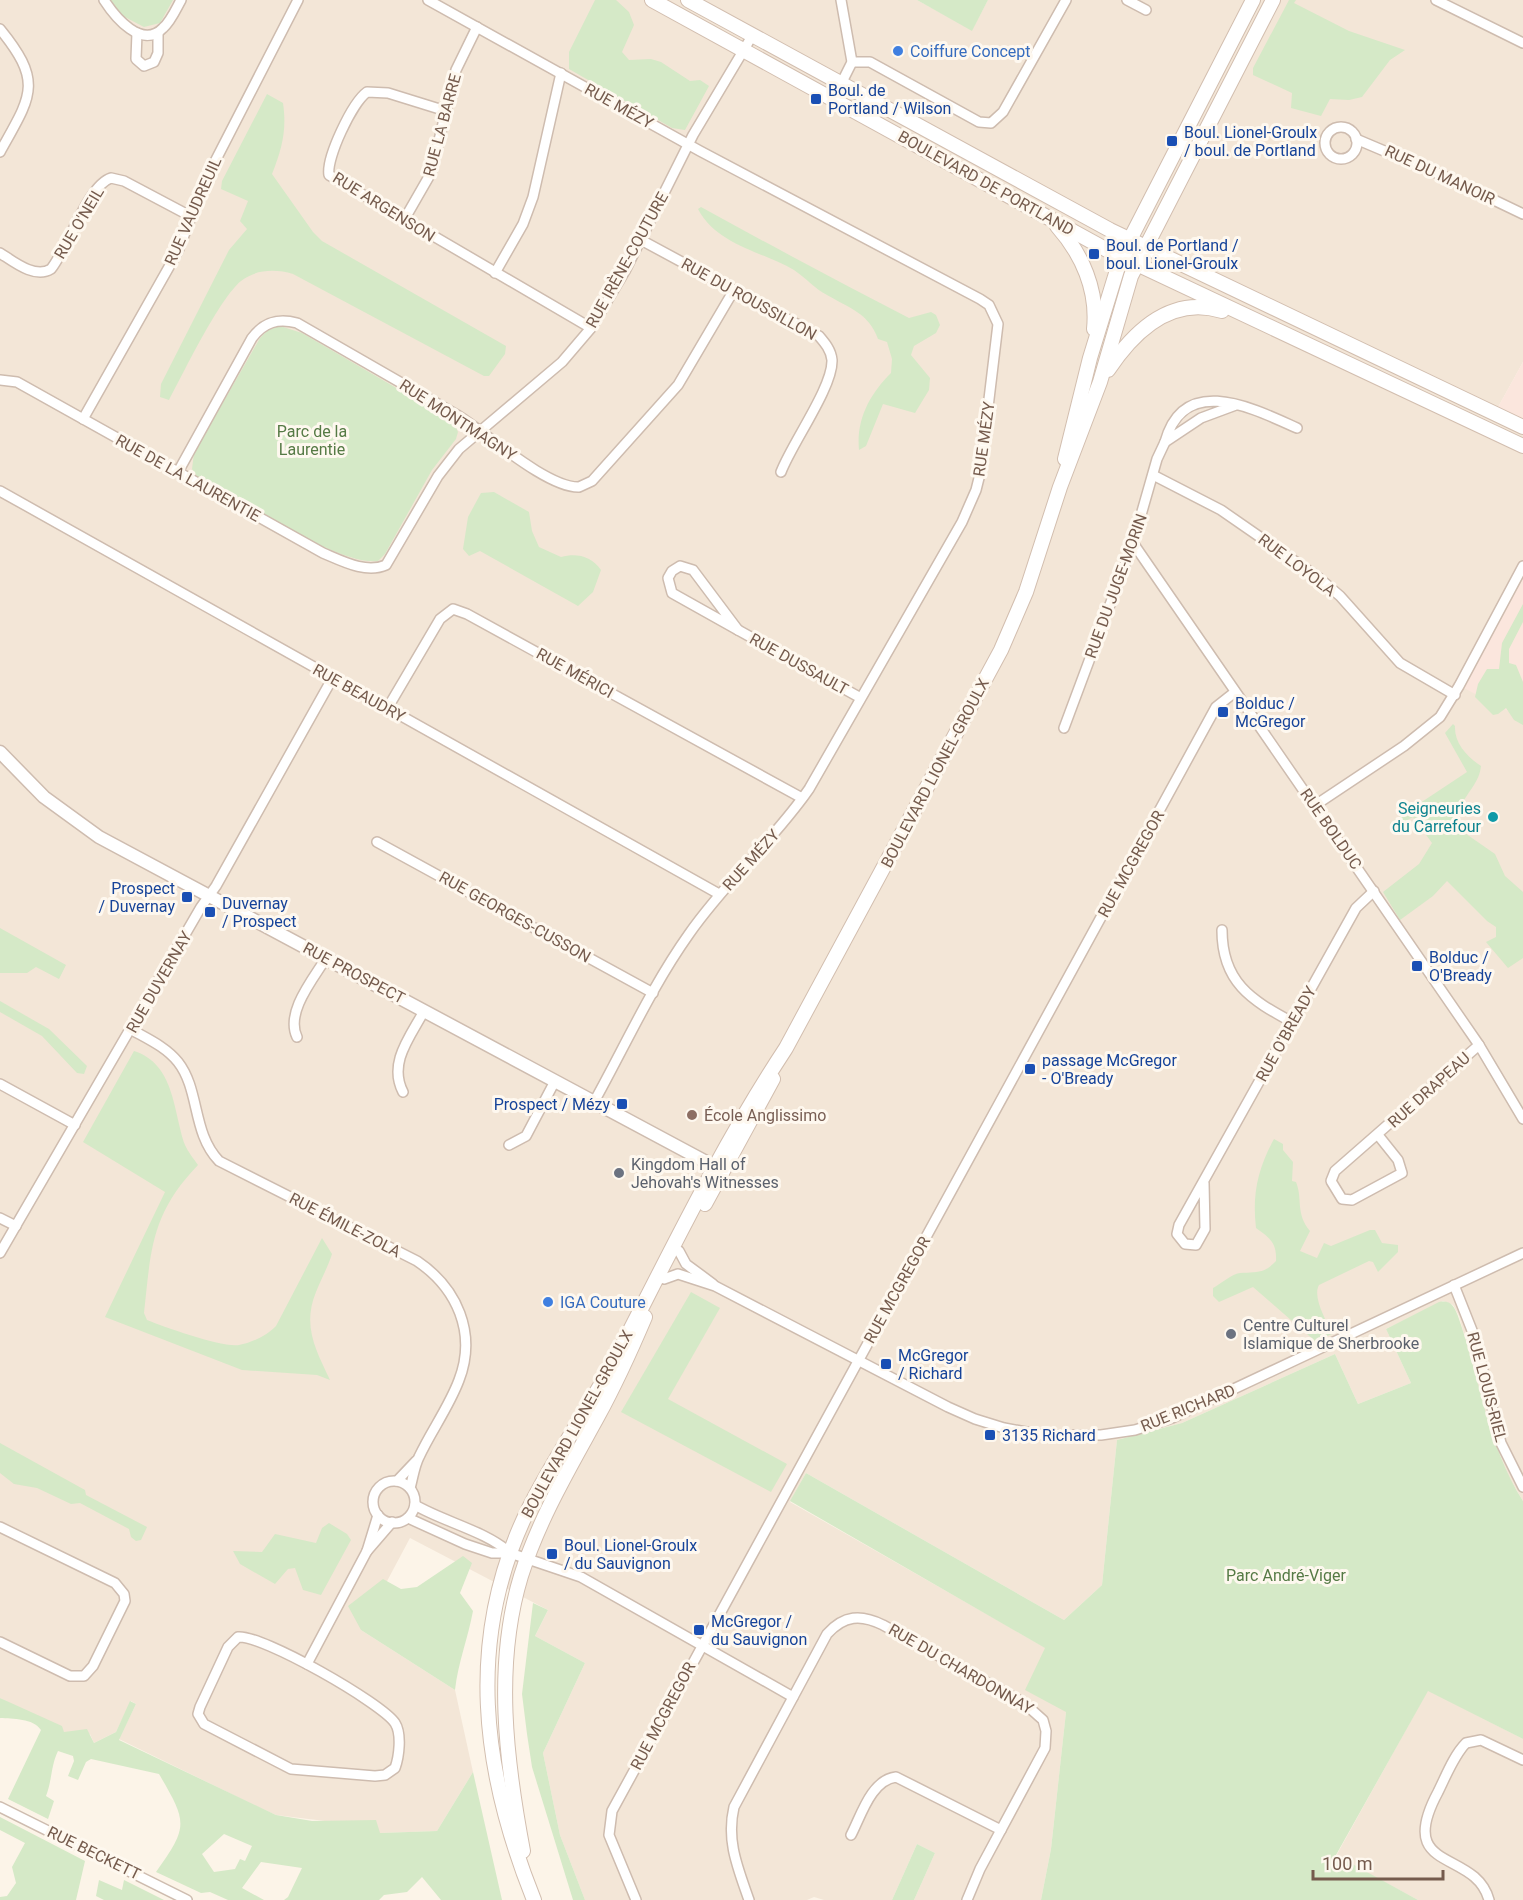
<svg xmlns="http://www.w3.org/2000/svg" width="1523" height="1900" font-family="Roboto,sans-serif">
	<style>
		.residential { fill: #f3e6d7 }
		.commercial { fill: #fbe6dd }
		.green { fill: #d5e9c7; fill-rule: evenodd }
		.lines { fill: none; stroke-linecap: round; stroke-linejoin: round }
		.minor-casing { stroke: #cebcaf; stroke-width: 12 }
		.tertiary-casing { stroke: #cebcaf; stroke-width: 15 }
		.secondary-casing { stroke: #d2beaf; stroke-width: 16 }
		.minor { stroke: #fff; stroke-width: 9 }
		.tertiary { stroke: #fff; stroke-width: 12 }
		.secondary { stroke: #fff; stroke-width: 14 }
		.shop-dot { fill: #3f7fe0; stroke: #fef8ef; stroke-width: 2 }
		.transit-dot { fill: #1a4fb4; stroke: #fef8ef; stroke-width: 2 }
		.culture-dot { fill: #0f9aa8; stroke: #fef8ef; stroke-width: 2 }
		.education-dot { fill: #8d6e63; stroke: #fef8ef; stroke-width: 2 }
		.worship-dot { fill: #6b7280; stroke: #fef8ef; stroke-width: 2 }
		.labels { text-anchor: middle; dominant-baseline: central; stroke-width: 6; stroke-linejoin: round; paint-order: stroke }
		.shop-label { font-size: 16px; fill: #366cbe; stroke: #fef8ef; text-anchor: start }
		.transit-label { font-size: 16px; fill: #164399; stroke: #fef8ef; text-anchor: start }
		.street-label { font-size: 16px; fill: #755b4d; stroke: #fef8ef }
		.park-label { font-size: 16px; fill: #557a45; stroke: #fef8ef }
		.culture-label { font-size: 16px; fill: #0d838f; stroke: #fef8ef; text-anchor: end }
		.education-label { font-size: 16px; fill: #785e54; stroke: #fef8ef; text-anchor: start }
		.worship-label { font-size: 16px; fill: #5b616d; stroke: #fef8ef; text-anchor: start }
	</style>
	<rect width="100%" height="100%" fill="#fcf4e8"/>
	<!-- residential -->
	<g class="residential">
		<polygon points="0,0 917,0 972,30 988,0 1523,0 1523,362 1492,418 1523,433 1523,1501 1509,1477 1492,1436 1459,1316 1453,1305 1443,1301 1386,1329 1411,1383 1358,1404 1335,1354 1182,1423 1117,1440 1102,1585 1064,1620 806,1473 790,1502 1046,1648 1066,1712 1051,1849 1041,1900 914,1900 935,1853 917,1844 892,1900 824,1900 814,1897 807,1900 585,1900 560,1835 543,1753 585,1663 535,1636 548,1610 410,1538 361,1630 455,1690 473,1772 437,1831 380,1833 333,1822 276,1815 256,1806 119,1739 136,1704 131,1701 116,1732 94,1743 90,1734 64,1732 0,1698"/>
		<polygon points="1428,1690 1523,1739 1523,1900 1418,1900 1336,1856"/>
	</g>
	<!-- commercial -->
	<g class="commercial">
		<polygon points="1523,362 1523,433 1492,418"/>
		<polygon points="1523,566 1523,719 1460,686"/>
	</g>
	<!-- green -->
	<g class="green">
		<polygon points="111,0 173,0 160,23 144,27 121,15"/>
		<polygon points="595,0 616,0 629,12 634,25 622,52 629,60 651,59 661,62 690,81 700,80 709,86 685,130 672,128 569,69 569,52"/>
		<polygon points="917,0 988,0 972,31"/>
		<polygon points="1289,0 1296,0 1294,3 1349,31 1405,50 1390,60 1362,97 1349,100 1330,99 1321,116 1291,108 1292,93 1253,75 1253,68"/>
		<path d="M267,94L283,103C287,130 282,149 272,174L313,232L322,241L506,346L505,354L489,376H484L293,274C276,269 256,269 241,281C219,299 184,372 169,400L160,397L161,384L229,250L247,229L240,221L248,201L221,189L222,181Z"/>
		<path d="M701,207C770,245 839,282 909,318L931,312L936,315L940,325L936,333L914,346L911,355L930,378L929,390L915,413L883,404L866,446L859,450C856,419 870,394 891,373L892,359L887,342L878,339C869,313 849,308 827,295C815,289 806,278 794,270C761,251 717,245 698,209Z"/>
		<path d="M280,326L302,333L453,421L458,432L456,439L432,470L385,554L378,561C341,567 234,497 198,478L192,469L194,453L260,338L268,330Z"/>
		<path d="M494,492L529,512L532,531L539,547L561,557C577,553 591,556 601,570L593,592L578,606L480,551L469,556L463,549L468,517L481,493Z"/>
		<polygon points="1523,604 1523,622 1509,649 1509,663 1516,665 1523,682 1523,725 1514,720 1506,708 1498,714 1493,715 1475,697 1478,684 1487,669 1499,669 1502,643"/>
		<path d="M1453,724L1455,726C1454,743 1467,757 1481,766C1479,790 1452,801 1459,829L1495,854L1505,876L1523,892V958L1508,968L1486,942L1496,937V927L1487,921L1447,881L1433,896L1400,920L1383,892L1419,864L1432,843L1413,817L1393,828L1390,823L1467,772L1445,733Z"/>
		<polygon points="0,928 66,965 59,979 36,967 27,973 0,973"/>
		<polygon points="0,1001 49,1029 87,1066 84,1074 77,1073 42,1036 0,1012"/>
		<path d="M134,1051C175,1064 173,1111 185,1145C188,1152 194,1159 198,1165C151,1214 151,1249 144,1313L147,1320C164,1327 223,1348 239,1345C251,1343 268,1335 276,1326L322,1238L332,1254C328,1267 321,1279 316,1292C302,1326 316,1350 330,1380L317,1375L242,1370L105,1317L165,1192L83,1142Z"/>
		<path d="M1274,1139L1283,1144V1150L1293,1162L1292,1181L1296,1182C1303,1199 1295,1213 1310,1231L1300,1251L1317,1258L1324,1243L1331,1246L1370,1230H1375L1382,1243L1398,1245V1252L1378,1272L1373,1262L1369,1261L1319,1285C1312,1298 1327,1321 1332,1334L1315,1341L1253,1287L1219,1302L1213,1296V1288C1221,1284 1231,1274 1240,1273C1256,1272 1264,1274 1276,1261C1277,1243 1270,1238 1256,1228C1252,1194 1258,1168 1274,1139Z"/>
		<polygon points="691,1292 720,1308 668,1399 787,1464 771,1492 621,1412"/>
		<path d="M1439,1302C1451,1300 1454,1306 1458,1316C1480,1378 1487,1444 1523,1501V1739L1428,1691L1336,1855L1418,1900H1041L1051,1849L1066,1712L1025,1690L1045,1648L790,1501L806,1473L1064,1620L1102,1585L1117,1440L1182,1423L1335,1354L1358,1404L1411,1383L1386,1329Z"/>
		<polygon points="0,1443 85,1490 86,1495 147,1527 141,1540 136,1541 131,1537 129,1529 80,1503 71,1504 37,1488 14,1484 0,1473"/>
		<polygon points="329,1523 347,1534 351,1540 321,1595 303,1590 295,1568 288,1569 275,1584 240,1564 233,1551 262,1552 275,1534 316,1543 322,1528"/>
		<path d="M463,1556L472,1563L460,1593L473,1611C468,1638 458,1663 455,1690L361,1630L348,1606L383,1579L401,1589L417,1587Z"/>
		<polygon points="533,1603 548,1610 535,1636 585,1663 543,1753 560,1835 585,1900 573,1900 532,1767 527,1734 522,1694"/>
		<path d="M0,1698L62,1726L64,1732L87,1729L94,1743L116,1732L130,1701L136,1704L119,1740L276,1815L312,1821L376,1820L380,1833L437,1831L473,1772L502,1900H441L422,1877L407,1892L384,1895L379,1900H284L288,1897L302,1868L261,1862L242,1888L264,1900H228L210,1892L201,1893L156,1872C189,1826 187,1822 159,1774L91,1759L86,1762L78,1780L68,1776L74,1761L73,1756L58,1751C51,1765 52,1781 46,1796L54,1801L48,1819L8,1799L41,1730C33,1718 13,1719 0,1718ZM224,1834L252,1846L245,1861L240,1859L235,1869L214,1872L202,1854Z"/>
		<polygon points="0,1817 85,1861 76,1900 0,1900 0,1897 7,1896 16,1883 12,1867 25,1843 0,1830"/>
		<polygon points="917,1844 935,1853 914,1900 892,1900"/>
		<polygon points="99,1880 122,1890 124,1880 164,1900 104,1900 96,1896"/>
	</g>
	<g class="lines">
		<defs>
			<g id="minor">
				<path d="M104,0C115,17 142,50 163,28C171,21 176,9 181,0"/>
				<path d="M428,0L700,151L980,299L989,305L998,324L980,474L976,490L962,522L809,789C773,841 725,882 689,934C652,986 625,1046 594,1102"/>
				<polyline points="841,0 852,62 841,84"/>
				<polyline points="1127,0 1146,10"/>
				<polyline points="1436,0 1523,43"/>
				<path d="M0,29C44,83 31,96 0,152"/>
				<polyline points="137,33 136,59 144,66 154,62 158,53 158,33"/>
				<polyline points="852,62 870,62 979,122 991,123 1003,112 1066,0"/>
				<path d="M446,111L388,93L367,92C352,103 326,158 329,175L591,328"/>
				<circle cx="1341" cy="143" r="16"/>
				<polyline points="1356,139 1448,178 1523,214"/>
				<polyline points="404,220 431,173 456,70 477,27"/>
				<path d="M641,240L819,336C825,343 831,350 832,360C833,387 792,443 781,472"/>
				<path d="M0,253C14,262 35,279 51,269C68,248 88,185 111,178L124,181L192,217"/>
				<polyline points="495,273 523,224 533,197 561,73"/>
				<path d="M0,380L17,382L323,553C342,561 366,574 386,565L438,476L459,449L562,362L591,328L625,271L693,135L752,36"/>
				<path d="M1236,405L1201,418L1165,442C1184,373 1252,408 1297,428"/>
				<polyline points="83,419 178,251 205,181 298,0"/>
				<path d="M178,472L252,338C264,322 278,318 297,323C350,354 404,384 457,415C485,432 547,488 579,487L592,481L678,385L734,290"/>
				<polyline points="1153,475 1221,510 1319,578 1340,596 1400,663 1455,695"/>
				<polyline points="0,491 719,894"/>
				<polyline points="1133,543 1479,1045 1523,1119"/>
				<polygon points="680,566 693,570 738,630 672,593 668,578 672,571"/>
				<polyline points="738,630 859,697"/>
				<polyline points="387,709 440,619 453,609 467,614 802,798"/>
				<polyline points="1064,728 1133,543 1157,459 1165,442"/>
				<polyline points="1314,806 1404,746 1440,717 1459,686 1523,566"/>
				<polyline points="377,842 653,993"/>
				<path d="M1222,930C1222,982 1251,1000 1292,1022"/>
				<path d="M132,1030C148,1039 166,1047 178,1062C200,1090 192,1133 219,1161L417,1261C457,1288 477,1333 459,1380C449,1407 431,1431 419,1457C414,1467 413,1478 410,1488"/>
				<path d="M297,1037C285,1012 314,978 326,958"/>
				<polyline points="0,1084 75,1125"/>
				<path d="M403,1092C388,1063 410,1037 424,1011"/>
				<polyline points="1378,1135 1398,1160 1402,1173 1352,1200 1342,1199 1331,1181 1335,1171 1479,1045"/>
				<polyline points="509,1145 526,1136 555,1081"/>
				<polyline points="1204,1183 1205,1229 1196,1245 1185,1244 1177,1234 1179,1225 1356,908 1374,891"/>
				<polyline points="0,1218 16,1226"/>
				<polyline points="679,1251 686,1264 713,1284"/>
				<polyline points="0,1253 201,907 216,886 332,679"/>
				<polyline points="664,1279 678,1274 715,1286 948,1407 975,1419 1004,1428 1043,1435 1101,1435 1135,1430 1172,1418 1523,1253"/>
				<polyline points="1454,1285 1475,1338 1501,1443 1523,1487"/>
				<polyline points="397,1481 416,1461"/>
				<circle cx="394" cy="1502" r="21"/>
				<path d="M415,1505C444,1522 486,1531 510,1553"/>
				<polyline points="408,1518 465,1544 492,1553 510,1553 581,1577 793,1697"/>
				<polyline points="0,1527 115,1583 124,1594 125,1601 93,1666 84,1676 70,1676 0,1642"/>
				<polyline points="367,1551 392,1522"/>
				<path d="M238,1637C261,1634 382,1703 395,1723C402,1734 399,1757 395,1768L385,1775L375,1776L291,1769L204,1724L198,1714L200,1707L228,1647Z"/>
				<polyline points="307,1664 367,1551 378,1515"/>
				<polyline points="0,1807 187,1900"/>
				<path d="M851,1835C861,1816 871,1780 896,1777L1001,1830"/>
				<polyline points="636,1900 609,1835 612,1811 1216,707 1235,692"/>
				<path d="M749,1900C738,1868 726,1841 734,1807L827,1634C844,1615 861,1614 883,1625L1024,1703L1043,1720L1046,1731L1045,1748L980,1869L967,1900"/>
				<path d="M1489,1900C1475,1848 1394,1874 1438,1792C1446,1776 1454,1755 1466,1743L1481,1740L1523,1760"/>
			</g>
			<polyline id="tertiary" points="0,752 44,797 99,837 723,1171"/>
			<g id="secondary">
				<polyline points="652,0 1107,250 1523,446"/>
				<polyline points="688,0 1110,230 1523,427"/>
				<path d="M1057,226C1082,254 1098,290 1094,329"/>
				<path d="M1108,370C1134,331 1172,295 1222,311"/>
				<polyline points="1065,459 1090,358 1121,257 1253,0"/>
				<polyline points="705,1204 773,1079"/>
				<path d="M523,1851C506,1761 494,1665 521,1576C539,1519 570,1467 598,1416C616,1383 631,1350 645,1317"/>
				<path d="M534,1900C482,1771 465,1639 528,1510C555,1455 591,1406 619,1352C672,1249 722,1145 786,1048L1001,650L1026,592L1060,487L1100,382L1131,276L1273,0"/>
			</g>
		</defs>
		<!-- minor casing -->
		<use href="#minor" class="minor-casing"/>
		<!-- tertiary casing -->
		<use href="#tertiary" class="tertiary-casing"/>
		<!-- secondary casing -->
		<use href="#secondary" class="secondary-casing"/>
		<!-- minor -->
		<use href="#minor" class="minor"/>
		<!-- tertiary -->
		<use href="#tertiary" class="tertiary"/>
		<!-- secondary -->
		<use href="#secondary" class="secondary"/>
	</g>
	<!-- markers -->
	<g class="shop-dot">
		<circle cx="898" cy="51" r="6"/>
		<circle cx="548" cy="1302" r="6"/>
	</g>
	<g class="transit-dot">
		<rect x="810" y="93" width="12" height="12" rx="3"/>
		<rect x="1166" y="135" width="12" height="12" rx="3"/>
		<rect x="1088" y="248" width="12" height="12" rx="3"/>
		<rect x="1217" y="706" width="12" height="12" rx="3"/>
		<rect x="181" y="891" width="12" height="12" rx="3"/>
		<rect x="204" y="906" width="12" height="12" rx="3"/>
		<rect x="1411" y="960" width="12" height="12" rx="3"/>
		<rect x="1024" y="1063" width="12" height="12" rx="3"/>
		<rect x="616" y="1098" width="12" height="12" rx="3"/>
		<rect x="880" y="1358" width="12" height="12" rx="3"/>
		<rect x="984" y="1429" width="12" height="12" rx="3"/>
		<rect x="546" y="1548" width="12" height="12" rx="3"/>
		<rect x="693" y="1624" width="12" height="12" rx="3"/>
	</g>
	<circle class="culture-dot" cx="1493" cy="817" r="6"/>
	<circle class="education-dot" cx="692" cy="1115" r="6"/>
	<g class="worship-dot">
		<circle cx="619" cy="1173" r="6"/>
		<circle cx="1231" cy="1334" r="6"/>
	</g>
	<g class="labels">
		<!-- shop labels -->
		<g class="shop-label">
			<text x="910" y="51">Coiffure Concept</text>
			<text x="560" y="1302">IGA Couture</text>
		</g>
		<!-- transit labels -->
		<g class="transit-label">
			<text x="828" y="90">Boul. de<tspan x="828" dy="18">Portland / Wilson</tspan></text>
			<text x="1184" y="132">Boul. Lionel-Groulx<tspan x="1184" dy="18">/ boul. de Portland</tspan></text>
			<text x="1106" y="245">Boul. de Portland /<tspan x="1106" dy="18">boul. Lionel-Groulx</tspan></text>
			<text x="1235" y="703">Bolduc /<tspan x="1235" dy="18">McGregor</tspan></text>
			<text x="175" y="888" text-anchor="end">Prospect<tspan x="175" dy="18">/ Duvernay</tspan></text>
			<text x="222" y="903">Duvernay<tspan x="222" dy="18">/ Prospect</tspan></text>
			<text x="1429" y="957">Bolduc /<tspan x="1429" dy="18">O'Bready</tspan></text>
			<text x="1042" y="1060">passage McGregor<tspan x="1042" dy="18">- O'Bready</tspan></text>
			<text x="610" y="1104" text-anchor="end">Prospect / Mézy</text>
			<text x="898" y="1355">McGregor<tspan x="898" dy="18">/ Richard</tspan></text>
			<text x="1002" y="1435">3135 Richard</text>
			<text x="564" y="1545">Boul. Lionel-Groulx<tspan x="564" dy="18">/ du Sauvignon</tspan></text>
			<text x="711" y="1621">McGregor /<tspan x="711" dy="18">du Sauvignon</tspan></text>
		</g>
		<!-- street labels -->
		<g class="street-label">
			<text transform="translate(619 106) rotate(29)">RUE MÉZY</text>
			<text transform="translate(442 125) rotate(-75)">RUE LA BARRE</text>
			<text transform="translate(1440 175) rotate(25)">RUE DU MANOIR</text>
			<text transform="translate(986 183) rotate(29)">BOULEVARD DE PORTLAND</text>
			<text transform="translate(384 207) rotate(32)">RUE ARGENSON</text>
			<text transform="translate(193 211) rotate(-66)">RUE VAUDREUIL</text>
			<text transform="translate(79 223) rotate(-59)">RUE O'NEIL</text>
			<text transform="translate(627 260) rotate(-61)">RUE IRÈNE-COUTURE</text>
			<text transform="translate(749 299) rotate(29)">RUE DU ROUSSILLON</text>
			<text transform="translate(458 420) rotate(33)">RUE MONTMAGNY</text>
			<text transform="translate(984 439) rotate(-82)">RUE MÉZY</text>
			<text transform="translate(188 478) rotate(29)">RUE DE LA LAURENTIE</text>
			<text transform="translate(1297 565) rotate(37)">RUE LOYOLA</text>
			<text transform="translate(1116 586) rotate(-70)">RUE DU JUGE-MORIN</text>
			<text transform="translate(799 664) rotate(29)">RUE DUSSAULT</text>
			<text transform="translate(575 673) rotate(29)">RUE MÉRICI</text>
			<text transform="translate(359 693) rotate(29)">RUE BEAUDRY</text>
			<text transform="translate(935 773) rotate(-62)">BOULEVARD LIONEL-GROULX</text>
			<text transform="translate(1331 829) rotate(55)">RUE BOLDUC</text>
			<text transform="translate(751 860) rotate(-48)">RUE MÉZY</text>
			<text transform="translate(1131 864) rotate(-61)">RUE MCGREGOR</text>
			<text transform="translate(515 917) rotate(29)">RUE GEORGES-CUSSON</text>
			<text transform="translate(354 973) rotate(28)">RUE PROSPECT</text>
			<text transform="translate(159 982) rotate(-60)">RUE DUVERNAY</text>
			<text transform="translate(1286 1034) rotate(-61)">RUE O'BREADY</text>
			<text transform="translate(1429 1090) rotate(-42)">RUE DRAPEAU</text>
			<text transform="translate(345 1225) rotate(27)">RUE ÉMILE-ZOLA</text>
			<text transform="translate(897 1290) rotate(-61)">RUE MCGREGOR</text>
			<text transform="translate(1487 1387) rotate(75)">RUE LOUIS-RIEL</text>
			<text transform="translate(1188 1408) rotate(-22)">RUE RICHARD</text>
			<text transform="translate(577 1424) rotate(-61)">BOULEVARD LIONEL-GROULX</text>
			<text transform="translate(961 1669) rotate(30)">RUE DU CHARDONNAY</text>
			<text transform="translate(663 1716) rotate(-62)">RUE MCGREGOR</text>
			<text transform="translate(94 1853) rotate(26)">RUE BECKETT</text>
		</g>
		<!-- park labels -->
		<g class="park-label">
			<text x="312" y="431">Parc de la<tspan x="312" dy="18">Laurentie</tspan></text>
			<text x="1286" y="1575">Parc André-Viger</text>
		</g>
		<!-- culture labels -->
		<g class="culture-label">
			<text x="1481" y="808">Seigneuries<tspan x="1481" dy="18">du Carrefour</tspan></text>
		</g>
		<!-- education labels -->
		<g class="education-label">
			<text x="704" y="1115">École Anglissimo</text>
		</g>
		<!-- worship labels -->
		<g class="worship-label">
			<text x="631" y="1164">Kingdom Hall of<tspan x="631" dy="18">Jehovah's Witnesses</tspan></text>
			<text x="1243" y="1325">Centre Culturel<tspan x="1243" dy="18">Islamique de Sherbrooke</tspan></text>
		</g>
	</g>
	<!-- scale -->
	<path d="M1313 1870v9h130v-9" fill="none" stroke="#755b4d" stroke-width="3"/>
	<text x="1322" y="1870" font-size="18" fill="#755b4d" stroke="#fef8ef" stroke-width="4.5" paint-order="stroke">100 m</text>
</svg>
